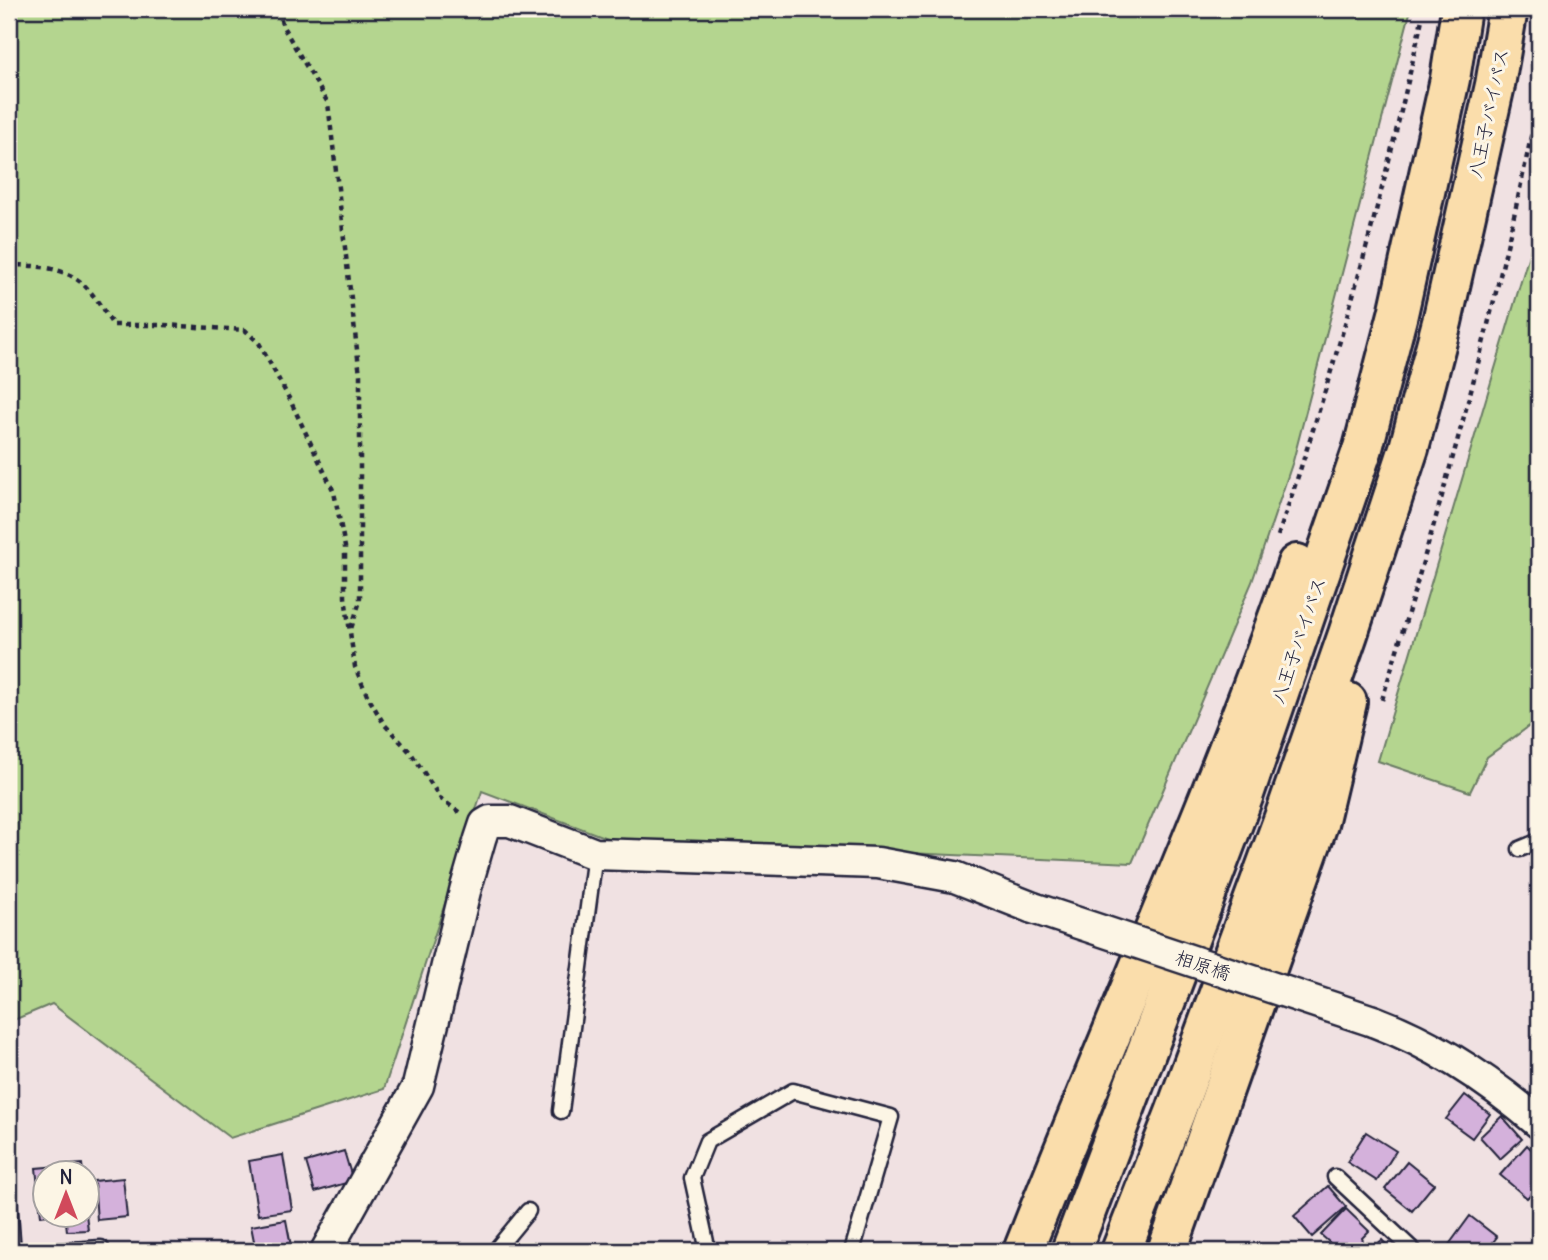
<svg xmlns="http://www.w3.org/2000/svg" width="1548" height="1260" font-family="Delius,'Klee One',sans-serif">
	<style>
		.green { fill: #b4d58f; stroke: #6b7c65; stroke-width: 2 }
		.building { fill: #d4b1db; stroke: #22223b; stroke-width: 2 }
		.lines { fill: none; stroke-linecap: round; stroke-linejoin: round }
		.lane-casing { stroke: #22223b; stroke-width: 19 }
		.street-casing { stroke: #22223b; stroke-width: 35 }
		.highway-casing { stroke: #22223b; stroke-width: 44 }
		.path { stroke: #22223b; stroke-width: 4.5; stroke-dasharray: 5 5; stroke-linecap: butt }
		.lane { stroke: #fcf5e5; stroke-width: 14 }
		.street { stroke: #fcf5e5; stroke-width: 30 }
		.highway { stroke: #faddab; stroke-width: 38 }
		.street-bridge-casing { stroke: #22223b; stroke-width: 35; stroke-linecap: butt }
		.street-bridge { stroke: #fcf5e5; stroke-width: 30 }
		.labels { text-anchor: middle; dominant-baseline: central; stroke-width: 6; stroke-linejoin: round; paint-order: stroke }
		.street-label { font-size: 19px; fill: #22223b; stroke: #fcf5e5 }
	</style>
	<rect width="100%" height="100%" fill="#f0e1e2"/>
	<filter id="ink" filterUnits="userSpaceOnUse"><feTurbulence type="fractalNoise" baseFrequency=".0143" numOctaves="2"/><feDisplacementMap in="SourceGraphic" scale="14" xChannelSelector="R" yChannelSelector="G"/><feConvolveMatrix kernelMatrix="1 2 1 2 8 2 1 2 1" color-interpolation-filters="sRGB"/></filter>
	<g filter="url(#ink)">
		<!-- green -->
		<g class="green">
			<polygon points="9,9 1411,9 1293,461 1252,582 1132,863 612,840 482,791 384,1089 230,1138 52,1004 9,1022"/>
			<polygon points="1539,221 1539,719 1487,757 1470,792 1378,761"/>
		</g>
		<!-- building -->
		<g class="building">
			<polygon points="1465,1095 1490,1114 1472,1138 1446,1119"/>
			<polygon points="1502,1116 1522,1139 1500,1159 1480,1137"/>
			<polygon points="1366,1132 1396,1151 1377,1181 1347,1162"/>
			<polygon points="1527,1145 1539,1157 1539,1185 1527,1198 1500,1175"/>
			<polygon points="344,1151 353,1181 315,1192 306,1162"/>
			<polygon points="283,1155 292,1210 258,1215 249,1161"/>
			<polygon points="1407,1162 1434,1184 1412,1211 1385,1189"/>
			<polygon points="82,1164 83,1172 46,1172 46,1214 53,1214 41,1216 36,1168"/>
			<polygon points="123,1178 127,1217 97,1220 94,1181"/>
			<polygon points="1328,1186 1346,1207 1312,1237 1294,1216"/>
			<polygon points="1346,1209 1369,1231 1362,1238 1365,1246 1360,1251 1339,1251 1321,1235"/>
			<polygon points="65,1214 86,1214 88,1230 67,1231"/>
			<polygon points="1470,1216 1497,1237 1486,1251 1454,1251 1448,1246"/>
			<polygon points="286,1220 292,1251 256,1251 251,1226"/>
			<polygon points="1382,1240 1392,1251 1369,1251"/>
		</g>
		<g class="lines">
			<defs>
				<g id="lane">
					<polyline points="1520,849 1539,841"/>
					<polyline points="561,1111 595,854"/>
					<polyline points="1335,1177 1414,1251"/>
					<polyline points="9,1201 13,1251"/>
					<polyline points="57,1251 101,1248"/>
					<polyline points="495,1251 528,1211"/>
					<polyline points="708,1251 692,1178 707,1141 793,1091 891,1117 852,1251"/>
				</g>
				<g id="street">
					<path d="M1373,1021C1435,1044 1489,1080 1539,1123"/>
					<polyline points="326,1251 418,1086 465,891 480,839 485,824 490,821 510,821 595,854 878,863 955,877 1033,908"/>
				</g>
				<g id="highway">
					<path d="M1023,1251C1113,1022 1216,797 1297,564"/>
					<polyline points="1071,1251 1243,797 1363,448 1398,314 1450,79 1461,9"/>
					<polyline points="1121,1251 1175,1113 1286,812 1348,634 1409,448 1442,322 1495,85 1508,9"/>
					<polyline points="1167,1251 1318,824 1347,702"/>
				</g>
			</defs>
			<!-- lane casing -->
			<use href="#lane" class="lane-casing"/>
			<!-- street casing -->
			<use href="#street" class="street-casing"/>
			<!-- highway casing -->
			<use href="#highway" class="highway-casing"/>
			<!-- path -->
			<g class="path">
				<polyline points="279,9 282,25 328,103 360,375 360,601 350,632"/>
				<path d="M9,265C32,265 65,267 83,284C95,295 104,312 113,325H164L245,330L259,343L290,400L334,492L345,547V597L355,667L367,695L384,724L411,753L441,799L459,812"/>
				<path d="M1278,536C1336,367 1384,193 1422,19"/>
				<path d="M1382,700C1442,501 1500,300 1539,96"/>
			</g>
			<!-- lane -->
			<use href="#lane" class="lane"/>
			<!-- street -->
			<use href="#street" class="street"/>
			<!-- highway -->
			<use href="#highway" class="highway"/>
			<defs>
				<polyline id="street-bridge" points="1033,908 1373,1021"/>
			</defs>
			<!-- street-bridge casing -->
			<use href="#street-bridge" class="street-bridge-casing"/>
			<!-- street-bridge -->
			<use href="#street-bridge" class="street-bridge"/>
		</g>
	</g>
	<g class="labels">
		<!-- street labels -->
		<g class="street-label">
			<text transform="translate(1488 113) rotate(-78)">八王子バイパス</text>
			<text transform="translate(1298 640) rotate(-71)">八王子バイパス</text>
			<text transform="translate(1203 965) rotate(18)">相原橋</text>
		</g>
	</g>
	<!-- margin -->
	<rect width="1548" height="1260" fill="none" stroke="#fcf5e5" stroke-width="35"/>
	<rect x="18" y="18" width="1513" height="1225" fill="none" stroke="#22223b" stroke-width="2.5" filter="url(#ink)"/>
	<!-- north arrow -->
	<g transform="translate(66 1194)"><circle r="33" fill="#fcf5e5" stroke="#a5a1a1" stroke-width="2"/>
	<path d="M0-5L12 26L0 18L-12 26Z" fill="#d1495b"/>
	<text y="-10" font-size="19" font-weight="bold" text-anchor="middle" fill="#22223b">N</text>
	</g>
</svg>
